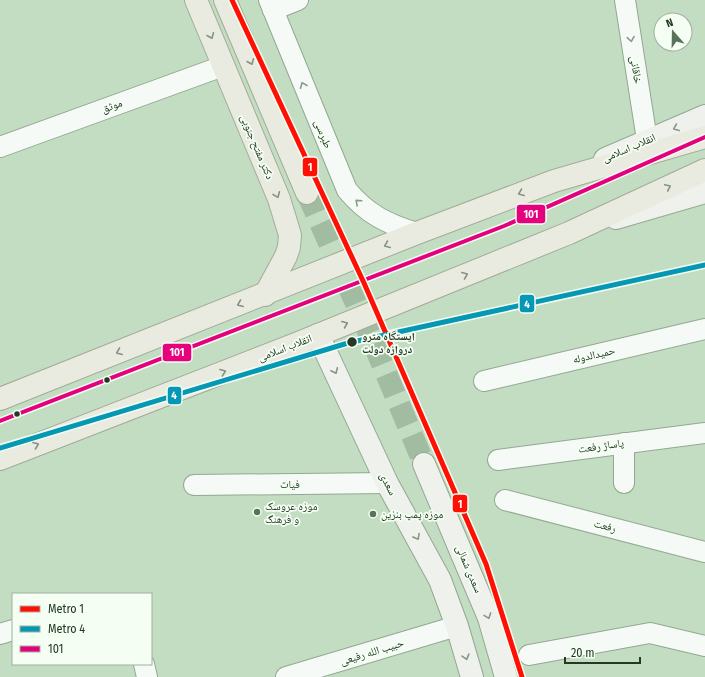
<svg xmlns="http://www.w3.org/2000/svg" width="705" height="677" font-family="'Fira Sans Condensed','Noto Naskh Arabic',sans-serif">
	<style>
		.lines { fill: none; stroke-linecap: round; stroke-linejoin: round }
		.primary-tunnel { stroke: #a2bca1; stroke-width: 22; stroke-dasharray: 22 11; stroke-linecap: butt }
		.street-casing { stroke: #93a892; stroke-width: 22 }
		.secondary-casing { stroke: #93a892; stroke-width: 24 }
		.primary-casing { stroke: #a3ac96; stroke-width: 24 }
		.street { stroke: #f6faf6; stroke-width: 20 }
		.secondary { stroke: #eff2ec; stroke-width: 22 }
		.primary { stroke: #e9ebe1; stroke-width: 22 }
		.bus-1-casing { stroke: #f4fef3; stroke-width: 7 }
		.bus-1 { stroke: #e5007d; stroke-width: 4 }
		.metro-1-casing { stroke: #f4fef3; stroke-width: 8 }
		.metro-2-casing { stroke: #f4fef3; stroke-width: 8 }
		.metro-1 { stroke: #ff0f04; stroke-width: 5 }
		.metro-2 { stroke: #0598b4; stroke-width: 5 }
		.oneway { stroke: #869282 }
		.oneway2 { stroke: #8d998c }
		.oneway3 { stroke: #8a9588 }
		.stop-dot { fill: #243823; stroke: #f4fef3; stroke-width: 1.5 }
		.poi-dot { fill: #5b725a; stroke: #f4fef3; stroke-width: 1.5 }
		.labels { text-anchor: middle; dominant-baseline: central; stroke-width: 3.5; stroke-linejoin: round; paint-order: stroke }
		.street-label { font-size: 11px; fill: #243823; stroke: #f4fef3 }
		.stop-label { font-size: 11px; font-weight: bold; fill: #243823; stroke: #f4fef3; text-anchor: start }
		.poi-label { font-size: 11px; fill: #243823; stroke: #f4fef3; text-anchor: start }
		.line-badge { stroke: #f4fef3; stroke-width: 1.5 }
		.badge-label { font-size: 11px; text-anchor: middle; font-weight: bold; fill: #fff }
	</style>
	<rect width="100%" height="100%" fill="#c2ddc1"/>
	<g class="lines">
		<!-- primary-tunnel -->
		<polyline class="primary-tunnel" points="307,193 373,342 424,464"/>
		<defs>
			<g id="street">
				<path d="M269,0L347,190C367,214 387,224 417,233"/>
				<polyline points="625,0 647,140"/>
				<polyline points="273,10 298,0"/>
				<polyline points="0,147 223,66"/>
				<polyline points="484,381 705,329"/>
				<polyline points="498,460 705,433"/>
				<polyline points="624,483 624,443"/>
				<polyline points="194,485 387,483"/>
				<polyline points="505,500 705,552"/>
				<polyline points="0,634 13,630"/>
				<polyline points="529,655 650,633 705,646"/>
				<polyline points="144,664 147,677"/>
				<polyline points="286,677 457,626"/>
			</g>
			<g id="secondary">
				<polyline points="605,159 705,116"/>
				<polyline points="616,218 705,192"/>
				<polyline points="318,335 387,483 440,580 457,626 472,677"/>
				<polyline points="424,464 489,618 506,677"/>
			</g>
			<g id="primary">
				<polyline points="196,0 279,199 290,235 289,247 286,256 265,295"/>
				<polyline points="225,0 307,193"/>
				<polyline points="0,399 417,233 554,181 705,137"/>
				<polyline points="0,459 296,344 569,233 705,170"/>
			</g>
		</defs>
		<!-- street casing -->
		<use href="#street" class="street-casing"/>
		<!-- secondary casing -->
		<use href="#secondary" class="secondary-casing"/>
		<!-- primary casing -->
		<use href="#primary" class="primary-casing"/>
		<!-- street -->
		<use href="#street" class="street"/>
		<!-- secondary -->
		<use href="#secondary" class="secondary"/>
		<!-- primary -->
		<use href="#primary" class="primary"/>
		<defs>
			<polyline id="bus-1" points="0,421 504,226 705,137"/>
		</defs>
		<!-- bus-1 casing -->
		<use href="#bus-1" class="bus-1-casing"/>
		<!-- bus-1 -->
		<use href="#bus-1" class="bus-1"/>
		<defs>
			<polyline id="metro-1" points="232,0 364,283 486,564 522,677"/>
			<polyline id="metro-2" points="0,448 348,343 705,265"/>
		</defs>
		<!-- metro-1 casing -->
		<use href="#metro-1" class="metro-1-casing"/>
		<!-- metro-2 casing -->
		<use href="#metro-2" class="metro-2-casing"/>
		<!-- metro-1 -->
		<use href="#metro-1" class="metro-1"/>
		<!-- metro-2 -->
		<use href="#metro-2" class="metro-2"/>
	</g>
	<!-- one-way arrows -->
	<defs><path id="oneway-chevron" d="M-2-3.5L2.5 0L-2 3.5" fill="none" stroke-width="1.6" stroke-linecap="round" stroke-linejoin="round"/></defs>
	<g class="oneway">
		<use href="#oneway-chevron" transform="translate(211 36) rotate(67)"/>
		<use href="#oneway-chevron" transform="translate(251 62) rotate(67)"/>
		<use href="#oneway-chevron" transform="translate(668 187) rotate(-25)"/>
		<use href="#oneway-chevron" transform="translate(521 193) rotate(159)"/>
		<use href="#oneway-chevron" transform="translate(277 195) rotate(68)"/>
		<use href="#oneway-chevron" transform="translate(387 245) rotate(158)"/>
		<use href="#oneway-chevron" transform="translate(465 275) rotate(-22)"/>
		<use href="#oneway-chevron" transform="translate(240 304) rotate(158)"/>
		<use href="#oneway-chevron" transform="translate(345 324) rotate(-22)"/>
		<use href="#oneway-chevron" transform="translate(119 352) rotate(158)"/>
		<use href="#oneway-chevron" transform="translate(223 372) rotate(-21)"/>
		<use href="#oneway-chevron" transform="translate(36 445) rotate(-21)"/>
	</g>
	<g class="oneway2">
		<use href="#oneway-chevron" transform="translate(631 39) rotate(81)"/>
		<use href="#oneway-chevron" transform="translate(303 85) rotate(-112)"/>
		<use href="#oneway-chevron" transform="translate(358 202) rotate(-138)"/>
	</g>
	<g class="oneway3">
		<use href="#oneway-chevron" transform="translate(676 128) rotate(157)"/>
		<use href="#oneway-chevron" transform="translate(335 371) rotate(65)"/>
		<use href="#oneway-chevron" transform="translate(417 537) rotate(61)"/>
		<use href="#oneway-chevron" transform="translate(488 616) rotate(70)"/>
		<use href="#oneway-chevron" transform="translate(466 657) rotate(74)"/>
	</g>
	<!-- markers -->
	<g class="stop-dot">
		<circle cx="352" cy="342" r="5.5"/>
		<circle cx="107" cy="380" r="3.5"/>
		<circle cx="17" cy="414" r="3.5"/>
	</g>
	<g class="poi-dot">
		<circle cx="257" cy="512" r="4"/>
		<circle cx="373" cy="514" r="4"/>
	</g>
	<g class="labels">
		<!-- street labels -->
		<g class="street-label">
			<text transform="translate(636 70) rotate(81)">خاقانی</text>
			<text transform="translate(112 106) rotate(-20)">موثق</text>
			<text transform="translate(323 134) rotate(68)">طبرسی</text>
			<text transform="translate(257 147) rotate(67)">دکتر مفتح جنوبی</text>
			<text transform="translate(629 148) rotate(-23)">انقلاب اسلامی</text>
			<text transform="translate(285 348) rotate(-21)">انقلاب اسلامی</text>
			<text transform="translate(594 355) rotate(-13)">حمیدالدوله</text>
			<text transform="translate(601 446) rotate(-8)">پاساژ رفعت</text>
			<text x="290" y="484">فیات</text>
			<text transform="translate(388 484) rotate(63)">سعدی</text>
			<text transform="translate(605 526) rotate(15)">رفعت</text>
			<text transform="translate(469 569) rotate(67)">سعدی شمالی</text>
			<text transform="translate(372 652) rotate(-17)">حبیب الله رفیعی</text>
		</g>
		<!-- stop labels -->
		<g class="stop-label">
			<text x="362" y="336">ایستگاه مترو<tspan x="362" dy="13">دروازه دولت</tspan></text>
		</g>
		<!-- poi labels -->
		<g class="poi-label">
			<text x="265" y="506">موزه عروسک<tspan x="265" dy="13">و فرهنگ</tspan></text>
			<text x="381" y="514">موزه پمپ بنزین</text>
		</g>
	</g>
	<g class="line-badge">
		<rect x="302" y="157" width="16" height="20" rx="4" fill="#ff0f04"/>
		<rect x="516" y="204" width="30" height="20" rx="4" fill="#e5007d"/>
		<rect x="519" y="294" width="16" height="19" rx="4" fill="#0598b4"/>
		<rect x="162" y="343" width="30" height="19" rx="4" fill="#e5007d"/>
		<rect x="167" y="386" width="15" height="19" rx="4" fill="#0598b4"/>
		<rect x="452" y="494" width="16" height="19" rx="4" fill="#ff0f04"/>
	</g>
	<g class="badge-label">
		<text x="310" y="171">1</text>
		<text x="531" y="218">101</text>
		<text x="527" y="308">4</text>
		<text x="177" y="356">101</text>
		<text x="174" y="399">4</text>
		<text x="460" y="508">1</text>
	</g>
	<!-- legend -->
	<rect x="12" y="593" width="140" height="72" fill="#f4fef3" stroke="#a1afa0"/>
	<rect x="20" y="606" width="20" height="6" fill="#ff0f04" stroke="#a1afa0"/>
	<text x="48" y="613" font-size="12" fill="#243823">Metro 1</text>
	<rect x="20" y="626" width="20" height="6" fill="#0598b4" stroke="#a1afa0"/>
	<text x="48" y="633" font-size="12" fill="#243823">Metro 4</text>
	<rect x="20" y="646" width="20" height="6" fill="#e5007d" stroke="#a1afa0"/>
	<text x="48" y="653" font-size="12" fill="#243823">101</text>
	<!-- north arrow -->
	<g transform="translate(673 32) rotate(340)"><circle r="19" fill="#f4fef3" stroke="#a1afa0"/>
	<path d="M0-3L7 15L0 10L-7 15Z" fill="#5b725a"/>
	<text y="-6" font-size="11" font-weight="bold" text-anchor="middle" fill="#243823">N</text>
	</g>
	<!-- scale -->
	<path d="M565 657v6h75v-6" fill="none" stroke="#243823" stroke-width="2"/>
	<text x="571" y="657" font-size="12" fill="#243823" stroke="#f4fef3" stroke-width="3" paint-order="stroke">20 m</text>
</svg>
